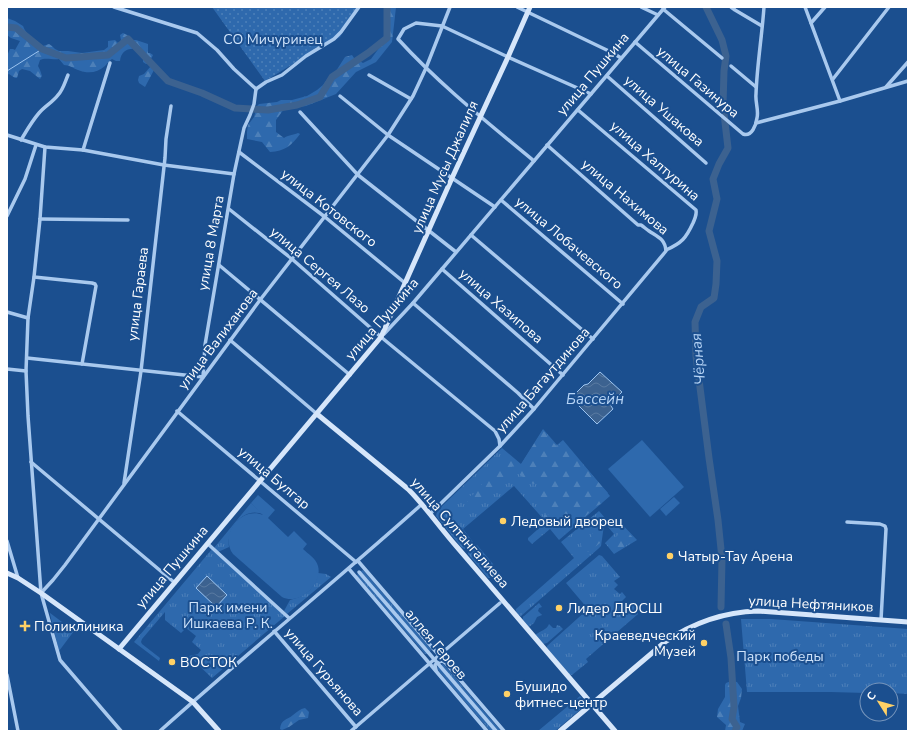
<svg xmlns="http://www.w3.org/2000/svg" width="915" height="738" font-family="'Nunito Sans',sans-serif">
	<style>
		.grass { fill: url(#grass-tufts) }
		.forest { fill: url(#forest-firs) }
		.garden { fill: url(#garden-dots) }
		.pitch { fill: #2e69ad }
		.water { fill: url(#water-waves); stroke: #9cc4f0 }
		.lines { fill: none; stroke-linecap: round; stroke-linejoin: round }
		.stream { stroke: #9cc4f0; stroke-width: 1 }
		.river { stroke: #3c6290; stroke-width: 7 }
		.street { stroke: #a9c9ee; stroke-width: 3.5 }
		.secondary { stroke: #d6e6fa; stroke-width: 5 }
		.poi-dot { fill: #ffd166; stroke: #1b4f8f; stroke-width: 1.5 }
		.labels { text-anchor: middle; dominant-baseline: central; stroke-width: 4; stroke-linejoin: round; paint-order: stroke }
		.park-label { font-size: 14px; fill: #cfe3fa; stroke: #1b4f8f }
		.street-label { font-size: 14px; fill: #fff; stroke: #1b4f8f }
		.poi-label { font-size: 14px; fill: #fff; stroke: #1b4f8f; text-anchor: start }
		.water-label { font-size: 15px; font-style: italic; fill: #b5d3f5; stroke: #1b4f8f }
	</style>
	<defs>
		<pattern id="grass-tufts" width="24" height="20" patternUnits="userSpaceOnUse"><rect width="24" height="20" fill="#2e69ad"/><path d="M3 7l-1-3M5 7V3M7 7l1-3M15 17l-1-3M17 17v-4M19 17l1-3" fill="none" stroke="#4d80b9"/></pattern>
		<pattern id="forest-firs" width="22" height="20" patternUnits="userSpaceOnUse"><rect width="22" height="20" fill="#2e69ad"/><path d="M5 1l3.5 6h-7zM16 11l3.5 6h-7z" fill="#4d80b9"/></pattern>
		<pattern id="garden-dots" width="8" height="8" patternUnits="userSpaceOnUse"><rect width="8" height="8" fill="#2e69ad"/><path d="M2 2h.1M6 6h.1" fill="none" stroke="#4d80b9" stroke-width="1.8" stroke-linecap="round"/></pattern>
		<pattern id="water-waves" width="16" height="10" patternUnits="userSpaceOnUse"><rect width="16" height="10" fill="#3c6290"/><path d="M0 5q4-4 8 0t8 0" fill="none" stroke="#597aa1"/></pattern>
	</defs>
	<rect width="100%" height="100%" fill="#1b4f8f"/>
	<!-- grass -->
	<g class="grass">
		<polygon points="543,429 557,445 563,440 610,496 559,540 550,529 532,544 528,540 528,538 546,522 514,486 463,529 473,542 465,549 462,548 436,516 437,511 502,448 521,464"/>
		<path d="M251,503L264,515C245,505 226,528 229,547L218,552L214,548Z"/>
		<path d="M599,511L605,518L601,546L598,549L521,616C519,616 515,612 516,609L574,558L561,542Z"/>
		<polygon points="617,519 637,540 614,554 605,543 614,534 608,527"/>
		<polygon points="476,545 477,545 493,564 496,573 490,578 488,578 468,554 468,552"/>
		<polygon points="212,549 285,616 212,678 189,656 198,654 201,650 192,642 196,636 186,628 181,633 165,620 165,612 142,639 141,642 142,644 160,658 159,661 134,642"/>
		<polygon points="599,555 602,556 620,577 614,581 618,585 614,589 620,594 622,592 626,597 619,604 626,611 631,606 634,606 638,610 638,614 586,659 588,662 572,675 570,675 547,648 547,646 588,609 566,583"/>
		<polygon points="363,570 431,649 430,652 428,654 425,654 357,576 358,573"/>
		<path d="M318,573L326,574L331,577L287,614L284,611L290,600C304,597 316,588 318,573Z"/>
		<polygon points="539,603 542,607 539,608 538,611 542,615 537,617 534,623 529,627 523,620 523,617"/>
		<polygon points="50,613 74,631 59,651 50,614"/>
		<polygon points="741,619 771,619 908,629 908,694 891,693 891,690 867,690 867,693 831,692 747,692"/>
		<path d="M549,624L553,628H556L557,625L560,626L563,629L547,643L543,644L535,635C540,631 547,630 549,624Z"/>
		<polygon points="443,664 444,665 501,731 490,731 438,670 438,667"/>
		<polygon points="580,696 586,703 585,706 581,709 555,731 538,731"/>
	</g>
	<!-- forest -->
	<g class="forest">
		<path d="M385,7H396L394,25L392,42L376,62L356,72L336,94L306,106L284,109L276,120V132L284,138C288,135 293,135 298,133L300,134C291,146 285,151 270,152L262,142L247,139V132L248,125L254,117L257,106L259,104L277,102L281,100H292L307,96L317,90L323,85L328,78L336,71L345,57L352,55L354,58L363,63L371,59L382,44L386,28Z"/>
		<path d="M7,18L15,21L23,26C26,35 36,41 43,46L49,44L52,46L55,49L59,51H68L82,53L104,50L108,47V41L115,40L118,43L120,42L121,40L120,35L123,33L127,35L132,40H136L148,44V53H150L153,55L150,61L154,70L145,87L139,83L138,80L139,76L144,74L151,66L149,63L146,64L143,62V59L135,49C127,48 121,52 120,61H116L112,59C109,61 107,64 105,66C97,73 88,74 78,70C73,68 69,65 64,65L59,59C53,60 45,57 40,60L38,66L40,70L42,76L40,79L30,71L22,69L19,71L17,78H15L9,74L7,75V56L10,49H13L15,50L20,41L11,38L7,35Z"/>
		<path d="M543,430L557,447L563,442L608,493C603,496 604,500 601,504C599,505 597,505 595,507C588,513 574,530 565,530V533L561,536L557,535V531L552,529L544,517V515L548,514L559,524L558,521L549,512V510L541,502L540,495L538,494L537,489L540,482L538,481L534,484L528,482L527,479H524L523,477L520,475L519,468L518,466L509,467L510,472V477L507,478L505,481L501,485L498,486L493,492L484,496L480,502L474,506L472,505L464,499L466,497L473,495L477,488H482V484L484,482L487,478V477C488,474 491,473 493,471H495L498,468L502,469V465L504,463V460L506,458L515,460L520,466Z"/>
		<polygon points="623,528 624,528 635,540 615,552 613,552 606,543 610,540 613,540 618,535 618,533 623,529"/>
		<path d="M600,529L602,531L600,543L589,552L583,551L581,545V543C589,541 590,537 594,531Z"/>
		<polygon points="731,681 737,682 742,689 741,698 738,706 740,722 745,724 742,731 725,731 726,725 717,717 718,709 725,697 725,685 726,683"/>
		<path d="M305,708L309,712L308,718L299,720L289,727L282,730L280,729C281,719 287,720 293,715C297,712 300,709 305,708Z"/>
	</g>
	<!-- garden -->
	<polygon class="garden" points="212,7 358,7 340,37 311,53 265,81"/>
	<!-- pitch -->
	<g class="pitch">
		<polygon points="642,440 684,487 650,517 608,469"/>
		<path d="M258,495L275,510L268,518L288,537L294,531L307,544L303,549C308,554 316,558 318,566C323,584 299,606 282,597L233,554C219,535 241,506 263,515L251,503Z"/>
		<polygon points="674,497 680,503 666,516 660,509"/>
	</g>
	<!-- water -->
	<g class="water">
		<polygon points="600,372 622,392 611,403 611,406 613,409 597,424 571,398 584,385 588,384"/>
		<polygon points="207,576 227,595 216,607 196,588"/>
	</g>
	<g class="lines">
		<!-- stream -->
		<polyline class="stream" points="7,71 42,49"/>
		<!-- river -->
		<g class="river">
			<polyline points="706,7 722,40 726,56 724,71 723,105 728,148 719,164 713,179 717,199 709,231 717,261 716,284 714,298 701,307 695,322 696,356 709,458 718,520 722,559 721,607"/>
			<polyline points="7,27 16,28 42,49 66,58 108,55 128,39 168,81 202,93 235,108 268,110 297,105 320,97 332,77 368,53 387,38 387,7"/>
			<polyline points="726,624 731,658 734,707 732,719 737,727 735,731"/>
		</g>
		<!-- street -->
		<g class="street">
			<polyline points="114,7 197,33 217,50 234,69 256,89"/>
			<polyline points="517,7 613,53 621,58"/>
			<polyline points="641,7 658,15"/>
			<polyline points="731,7 735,10 762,26"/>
			<polyline points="805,7 840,101"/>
			<polyline points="663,9 722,58"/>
			<polyline points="811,23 825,7"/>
			<path d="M635,42L743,134C752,137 756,125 757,118C759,110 755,102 756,94C757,65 762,36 764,7"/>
			<polyline points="731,66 756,87"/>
			<polyline points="369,75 411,99"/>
			<polyline points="607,76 706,163"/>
			<polyline points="833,79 889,7"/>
			<polyline points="886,87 908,62"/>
			<polyline points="256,89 266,82 282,75 306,56 334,39 341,32 359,7"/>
			<polyline points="340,96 388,135 495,207"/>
			<path d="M578,110L696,210C697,215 695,218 693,223C686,238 682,243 666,250"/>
			<polyline points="300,112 358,175 456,252"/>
			<polyline points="756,123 840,101 908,81"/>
			<polyline points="7,135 45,147 83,150 164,165 234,174"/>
			<path d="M21,140C27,130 32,121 39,113C45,106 53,102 58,95C63,90 65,82 68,75"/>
			<polyline points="45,147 40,219 34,277 28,318 26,371 28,416 41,593 60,660 121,731"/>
			<polyline points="83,150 110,63"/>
			<polyline points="239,152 325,217 405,283"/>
			<path d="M534,161C487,122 439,84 398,39L404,29L416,23L442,26L508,57L591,94"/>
			<polyline points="501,200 623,304"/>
			<polyline points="229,209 292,259 381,337 495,431 499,439 500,446"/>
			<polyline points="7,216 25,179 36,145"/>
			<polyline points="40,219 128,220"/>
			<polyline points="471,235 593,339"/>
			<polyline points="219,265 350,375"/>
			<polyline points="442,269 563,375"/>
			<polyline points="34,277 92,283 95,284 96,286 82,364"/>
			<polyline points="413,303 518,393 534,409"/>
			<polyline points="7,312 28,318"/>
			<polyline points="384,334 413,303 442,269 665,7"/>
			<polyline points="230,340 317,414"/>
			<polyline points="27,358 203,377 205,345 234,174 244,128 250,115 254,104 256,89"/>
			<polyline points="7,369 26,371"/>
			<polyline points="177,411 356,562"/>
			<polyline points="31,462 175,583"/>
			<polyline points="124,483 141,371 165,158 166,139 171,106"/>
			<path d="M430,514L500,446L534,409L666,251C665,239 658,237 649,231C646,229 644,227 641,225H638L547,145"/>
			<polyline points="847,522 880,524 885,526 886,529 881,620"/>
			<polyline points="7,541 18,578"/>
			<polyline points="208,544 289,618"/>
			<polyline points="358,561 504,731"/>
			<polyline points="349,569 487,731"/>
			<polyline points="359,572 496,731"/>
			<polyline points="41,593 53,580 65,565 260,300 388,135 413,96 426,68 450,7"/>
			<polyline points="274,631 356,727"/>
			<polyline points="436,670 435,665 437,663 442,661 446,663"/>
			<polyline points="7,675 18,731"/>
			<path d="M160,731C246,654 336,581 422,504"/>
			<polyline points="351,731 500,603"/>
		</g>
		<!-- secondary -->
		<g class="secondary">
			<path d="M317,414L408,489C426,507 440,528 457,547C510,608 562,670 615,731"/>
			<polyline points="7,573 18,578 41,593 193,702 219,731"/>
			<polyline points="119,649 381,337 452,178 508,57 530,7"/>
			<path d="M560,731L665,642C694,622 723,612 758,611L908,622"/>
		</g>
	</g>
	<!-- markers -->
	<g class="poi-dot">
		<circle cx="503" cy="521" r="4"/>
		<circle cx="670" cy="556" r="4"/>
		<circle cx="559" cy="608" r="4"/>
		<path d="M23 620h4v4h4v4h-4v4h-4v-4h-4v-4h4z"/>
		<circle cx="704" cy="643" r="4"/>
		<circle cx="172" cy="662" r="4"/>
		<circle cx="507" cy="694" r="4"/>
	</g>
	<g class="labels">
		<!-- park labels -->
		<g class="park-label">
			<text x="273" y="39">СО Мичуринец</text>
			<text x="228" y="607">Парк имени<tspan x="228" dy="16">Ишкаева Р. К.</tspan></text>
			<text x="780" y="656">Парк победы</text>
		</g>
		<!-- street labels -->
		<g class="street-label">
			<text transform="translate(593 74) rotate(-50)">улица Пушкина</text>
			<text transform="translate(698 82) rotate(40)">улица Газинура</text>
			<text transform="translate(664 111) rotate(41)">улица Ушакова</text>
			<text transform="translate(655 161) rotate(41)">улица Халтурина</text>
			<text transform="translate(445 167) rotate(-66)">улица Мусы Джалиля</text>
			<text transform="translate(625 197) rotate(40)">улица Нахимова</text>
			<text transform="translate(329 208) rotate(38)">улица Котовского</text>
			<text transform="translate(211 243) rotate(-80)">улица 8 Марта</text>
			<text transform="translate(569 243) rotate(40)">улица Лобачевского</text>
			<text transform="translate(320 270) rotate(40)">улица Сергея Лазо</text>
			<text transform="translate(138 294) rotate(-83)">улица Гараева</text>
			<text transform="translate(501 306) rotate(41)">улица Хазипова</text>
			<text transform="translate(382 319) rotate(-49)">улица Пушкина</text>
			<text transform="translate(218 339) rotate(-53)">улица Валиханова</text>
			<text transform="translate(543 380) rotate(-49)">улица Багаутдинова</text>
			<text transform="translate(274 478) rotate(40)">улица Булгар</text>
			<text transform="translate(460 533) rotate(49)">улица Султангалиева</text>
			<text transform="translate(172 567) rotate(-50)">улица Пушкина</text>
			<text transform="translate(811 604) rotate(3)">улица Нефтяников</text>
			<text transform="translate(436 644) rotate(50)">аллея Героев</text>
			<text transform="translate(324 672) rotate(49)">улица Гурьянова</text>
		</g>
		<!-- poi labels -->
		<g class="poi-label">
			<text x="511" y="521">Ледовый дворец</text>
			<text x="678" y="556">Чатыр-Тау Арена</text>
			<text x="567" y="608">Лидер ДЮСШ</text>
			<text x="34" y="626">Поликлиника</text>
			<text x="696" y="635" text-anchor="end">Краеведческий<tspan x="696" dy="16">Музей</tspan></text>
			<text x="180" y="662">ВОСТОК</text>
			<text x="515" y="686">Бушидо<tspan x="515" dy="16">фитнес-центр</tspan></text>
		</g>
		<!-- water labels -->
		<g class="water-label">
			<text transform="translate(698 359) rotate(-95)">Чёрная</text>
			<text x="595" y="399">Бассейн</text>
		</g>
	</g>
	<!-- border -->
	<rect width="915" height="738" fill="none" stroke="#ffffff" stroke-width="16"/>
	<!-- north arrow -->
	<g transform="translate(879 702) rotate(307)"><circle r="19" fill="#1b4f8f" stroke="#7695bc"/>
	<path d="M0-3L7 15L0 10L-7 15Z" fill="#ffd166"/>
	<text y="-6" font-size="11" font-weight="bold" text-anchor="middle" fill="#ffffff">С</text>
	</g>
</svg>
